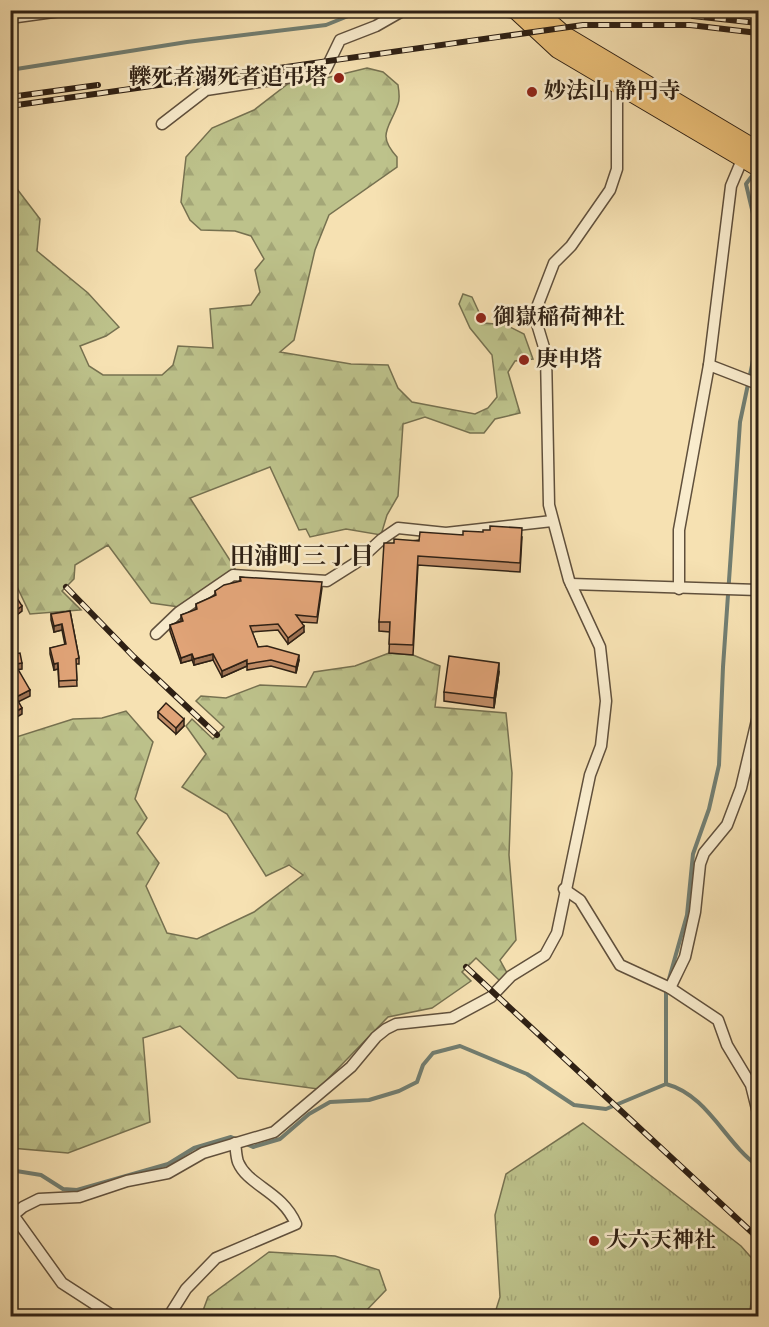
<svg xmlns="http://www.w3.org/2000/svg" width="769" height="1327" font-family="'IM FELL English','Noto Serif JP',serif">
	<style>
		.forest { fill: url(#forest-firs); stroke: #767150; stroke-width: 1.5 }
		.park { fill: url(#park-tufts); stroke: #767150; stroke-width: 1.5 }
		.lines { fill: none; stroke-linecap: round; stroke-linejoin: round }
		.stream { stroke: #717e72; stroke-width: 4 }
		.street-casing { stroke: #60503c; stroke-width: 13 }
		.highway-casing { stroke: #2e2014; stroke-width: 20 }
		.street { stroke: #f9eccd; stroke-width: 10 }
		.highway { stroke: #ebc079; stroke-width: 18 }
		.rail-casing { stroke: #2e2014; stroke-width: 6 }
		.rail { stroke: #f9eccd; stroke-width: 4; stroke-dasharray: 11; stroke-linecap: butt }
		.wall { fill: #c28d67; stroke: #2e2014; stroke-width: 1.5 }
		.shaded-wall { fill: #9e7354; stroke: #2e2014; stroke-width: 1.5 }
		.building { fill: #e1a478; stroke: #2e2014; stroke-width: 1.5 }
		.poi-dot { fill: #8f2418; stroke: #f9eccd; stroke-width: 2 }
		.labels { text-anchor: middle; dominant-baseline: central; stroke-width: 5; stroke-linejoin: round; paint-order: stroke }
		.poi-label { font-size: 22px; font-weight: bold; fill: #2e2014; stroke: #f9eccd; text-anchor: start }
		.neighbourhood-label { font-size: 24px; font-weight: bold; fill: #2e2014; stroke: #f9eccd }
	</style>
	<defs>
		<pattern id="forest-firs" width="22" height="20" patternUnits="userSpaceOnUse" patternTransform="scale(1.5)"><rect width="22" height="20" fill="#bdc28b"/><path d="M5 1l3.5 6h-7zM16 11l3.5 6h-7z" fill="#a3a677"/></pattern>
		<pattern id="park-tufts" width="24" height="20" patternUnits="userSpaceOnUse" patternTransform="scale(1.5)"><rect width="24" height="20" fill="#bdc28b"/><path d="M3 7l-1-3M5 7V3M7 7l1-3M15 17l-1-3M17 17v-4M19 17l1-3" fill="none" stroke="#a3a677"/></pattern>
	</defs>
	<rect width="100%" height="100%" fill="#f6e1b2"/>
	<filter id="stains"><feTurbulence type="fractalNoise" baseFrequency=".00333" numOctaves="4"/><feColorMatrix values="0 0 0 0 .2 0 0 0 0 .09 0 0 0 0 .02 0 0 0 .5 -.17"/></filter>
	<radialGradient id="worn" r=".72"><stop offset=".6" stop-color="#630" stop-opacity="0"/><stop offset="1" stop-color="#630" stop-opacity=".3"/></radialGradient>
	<!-- forest -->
	<g class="forest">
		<path d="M367,68L383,72L398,85C399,91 400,99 398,104C390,128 376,134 397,157V167L329,215L315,250L294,340L280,352L351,364L388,365L398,388L412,402L475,414L488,408L497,397L492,355L470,328L459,304L463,294L472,297L484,323L506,325L524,334L533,359L515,361L508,372L520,413L495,419L484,433H470L425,417L403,424L398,496L387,515L381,535L346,529L310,537L306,529L299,530L270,467L190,498L235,568L179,607L151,603L108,545L75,565L74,579L62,591L81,610L30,614L11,574V181L40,219L37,251L88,293L119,327L106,336L80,346L89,366L103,375H162L173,365L178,346L213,348L210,309L251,305L260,292L255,270L264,259L251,236L235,231L201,230L190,220L181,202L186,157L212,128L254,110L289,83L322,79Z"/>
		<polygon points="389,653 413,655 440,666 435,707 506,713 512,773 509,855 516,940 500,960 507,973 500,981 476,958 462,972 471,981 432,1008 388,1017 318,1089 238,1078 180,1026 143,1038 150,1122 68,1153 11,1148 10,739 73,719 102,718 126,711 153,742 135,799 147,818 137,833 159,863 146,886 167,933 197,939 254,912 303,875 289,865 266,876 227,814 182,787 206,754 186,726 192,719 213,739 224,727 196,701 201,696 226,698 260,685 306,687 314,672 355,666"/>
		<polygon points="269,1252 335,1256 379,1270 386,1290 361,1316 201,1316 208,1297"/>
	</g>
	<!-- park -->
	<polygon class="park" points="583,1123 741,1246 757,1264 749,1316 494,1316 500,1297 495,1215 506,1174"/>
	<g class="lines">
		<!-- stream -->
		<g class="stream">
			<polyline points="10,70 187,42 326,25 363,10"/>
			<polyline points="755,172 746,184 758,235"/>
			<polyline points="669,979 687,915 693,854 709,809 719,765 723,667 740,422 758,337"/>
			<path d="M666,1084C708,1095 725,1143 758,1166"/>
			<polyline points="244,1143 253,1147 280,1139 309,1114 330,1102 369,1100 399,1091 417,1082 423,1065 433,1053 460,1046 527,1074 574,1105 606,1109 666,1084 666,989"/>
			<polyline points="10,1170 41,1175 63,1189 77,1190 168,1164 194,1148 231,1137 238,1140"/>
		</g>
		<defs>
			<g id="street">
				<polyline points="496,10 518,13"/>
				<polyline points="10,18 68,10"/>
				<polyline points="162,124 206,90 306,75 326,69 340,40 376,26 404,10"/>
				<polyline points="709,365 758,384"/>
				<polyline points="571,584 758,590"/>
				<polyline points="679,589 679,530 709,365 731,186 744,155"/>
				<polyline points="156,634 179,612 233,575 327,581 357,562 382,539 398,528 446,533 552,521"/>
				<polyline points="564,889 580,900 620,965 670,988 718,1020 727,1045 751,1085 758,1113"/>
				<polyline points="670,988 685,957 695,912 700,864 704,853 727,825 741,788 758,716"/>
				<polyline points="11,1212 62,1283 113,1316"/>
				<polyline points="10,1218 23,1207 39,1199 79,1197 127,1181 168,1173 203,1153 274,1132 351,1067 376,1037 386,1029 396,1024 452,1018 491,997 511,976 545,955 557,933 590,775 601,746 606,701 600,647 569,580 549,505 546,354 537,324 537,307 554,263 571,246 610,190 617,169 617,83"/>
				<path d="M169,1316L186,1289L216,1258L296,1224C282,1191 248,1186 238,1162C236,1156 236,1149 235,1143"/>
			</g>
			<g id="highway">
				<polyline points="516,10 558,49 758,167"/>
				<polyline points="535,10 565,36 758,151"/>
			</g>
		</defs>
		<!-- street casing -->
		<use href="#street" class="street-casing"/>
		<!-- highway casing -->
		<use href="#highway" class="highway-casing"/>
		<!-- street -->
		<use href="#street" class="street"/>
		<!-- highway -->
		<use href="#highway" class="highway"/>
		<defs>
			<g id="rail">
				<polyline points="693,16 758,23"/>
				<polyline points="10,97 98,85"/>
				<polyline points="10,106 583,25 690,25 758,33"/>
				<polyline points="66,587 134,657 217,735"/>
				<polyline points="466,967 758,1238"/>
			</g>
		</defs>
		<!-- rail casing -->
		<use href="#rail" class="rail-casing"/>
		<!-- rail -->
		<use href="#rail" class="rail"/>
	</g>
	<!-- wall -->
	<g class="wall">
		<polygon points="463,535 522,537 520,572 418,565 413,655 389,653 390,632 379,631 379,622 394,543"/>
		<polygon points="240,577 322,588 317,623 301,622 304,632 288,644 278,630 252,632 258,647 299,660 296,673 271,666 247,670 247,666 222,677 213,660 194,665 192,660 181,663 170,631 170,625 181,621 181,615 196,610 196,604 215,596 215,591 240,581"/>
		<polygon points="70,611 79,658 79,664 76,664 77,686 59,687 58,669 54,670 50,654 50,648 65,645 62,630 54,632 51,620 51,614"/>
		<polygon points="499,672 494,708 444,701 444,692"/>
		<polygon points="158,712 184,726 176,734 158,718"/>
	</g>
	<!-- shaded-wall -->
	<g class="shaded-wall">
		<polygon points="22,606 22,611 10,620 10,614"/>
		<polygon points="62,624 62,630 54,632 54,626"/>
		<polygon points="304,626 304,632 288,644 288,638"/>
		<polygon points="192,654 192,660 181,663 181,658"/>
		<polygon points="213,654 213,660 194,665 194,659"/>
		<polygon points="299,655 299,660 296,673 296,667"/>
		<polygon points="247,660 247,666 222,677 222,671"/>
		<polygon points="22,663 22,669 15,670 15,664"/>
		<polygon points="58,663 58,669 54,670 54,664"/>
		<polygon points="499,663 499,672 494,708 494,698"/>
		<polygon points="30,690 30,696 16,703 16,697"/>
		<polygon points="22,708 22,714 10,721 10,715"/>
		<polygon points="184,719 184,726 176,734 176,728"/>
	</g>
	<!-- building -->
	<g class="building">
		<polygon points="490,526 522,528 520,563 418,556 413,645 389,644 390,622 379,622 384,543 394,543 394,539 419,541 420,532 463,535 463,531 483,532 483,530 490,530"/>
		<polygon points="240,577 322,582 317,617 296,615 304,626 288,638 278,624 250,626 258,647 267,646 299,655 296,667 271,660 247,664 247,660 222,671 213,654 194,659 192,654 181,658 170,625 183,621 181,615 197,609 196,604 216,595 215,591 224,585 241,581"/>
		<polygon points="15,595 22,606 10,614 10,598"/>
		<polygon points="70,611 79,658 76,659 77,680 59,681 58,663 54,664 50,648 66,644 62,624 54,626 51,614"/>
		<polygon points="10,634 14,654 20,653 22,663 15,664 30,690 16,697 22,708 10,715"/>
		<polygon points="449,656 499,663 494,698 444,692"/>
		<polygon points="166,703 184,719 176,728 158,712"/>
	</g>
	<!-- markers -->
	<g class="poi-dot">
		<circle cx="339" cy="78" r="6"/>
		<circle cx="532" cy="92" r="6"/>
		<circle cx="481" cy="318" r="6"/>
		<circle cx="524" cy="360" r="6"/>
		<circle cx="594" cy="1241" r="6"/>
	</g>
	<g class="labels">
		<!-- poi labels -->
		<g class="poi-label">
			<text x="327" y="78" text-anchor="end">轢死者溺死者追弔塔</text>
			<text x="544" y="92">妙法山 静円寺</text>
			<text x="493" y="318">御嶽稲荷神社</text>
			<text x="536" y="360">庚申塔</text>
			<text x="606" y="1241">大六天神社</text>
		</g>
		<!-- neighbourhood labels -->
		<g class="neighbourhood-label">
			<text x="302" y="557">田浦町三丁目</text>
		</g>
	</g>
	<!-- margin -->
	<rect width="769" height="1327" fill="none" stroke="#f6e1b2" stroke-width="36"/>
	<rect x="12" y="12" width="745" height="1303" fill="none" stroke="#2e2014" stroke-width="3"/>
	<rect x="18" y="18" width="733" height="1291" fill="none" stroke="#2e2014" stroke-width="1.5"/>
	<rect width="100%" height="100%" filter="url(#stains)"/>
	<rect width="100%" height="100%" fill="url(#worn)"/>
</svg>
